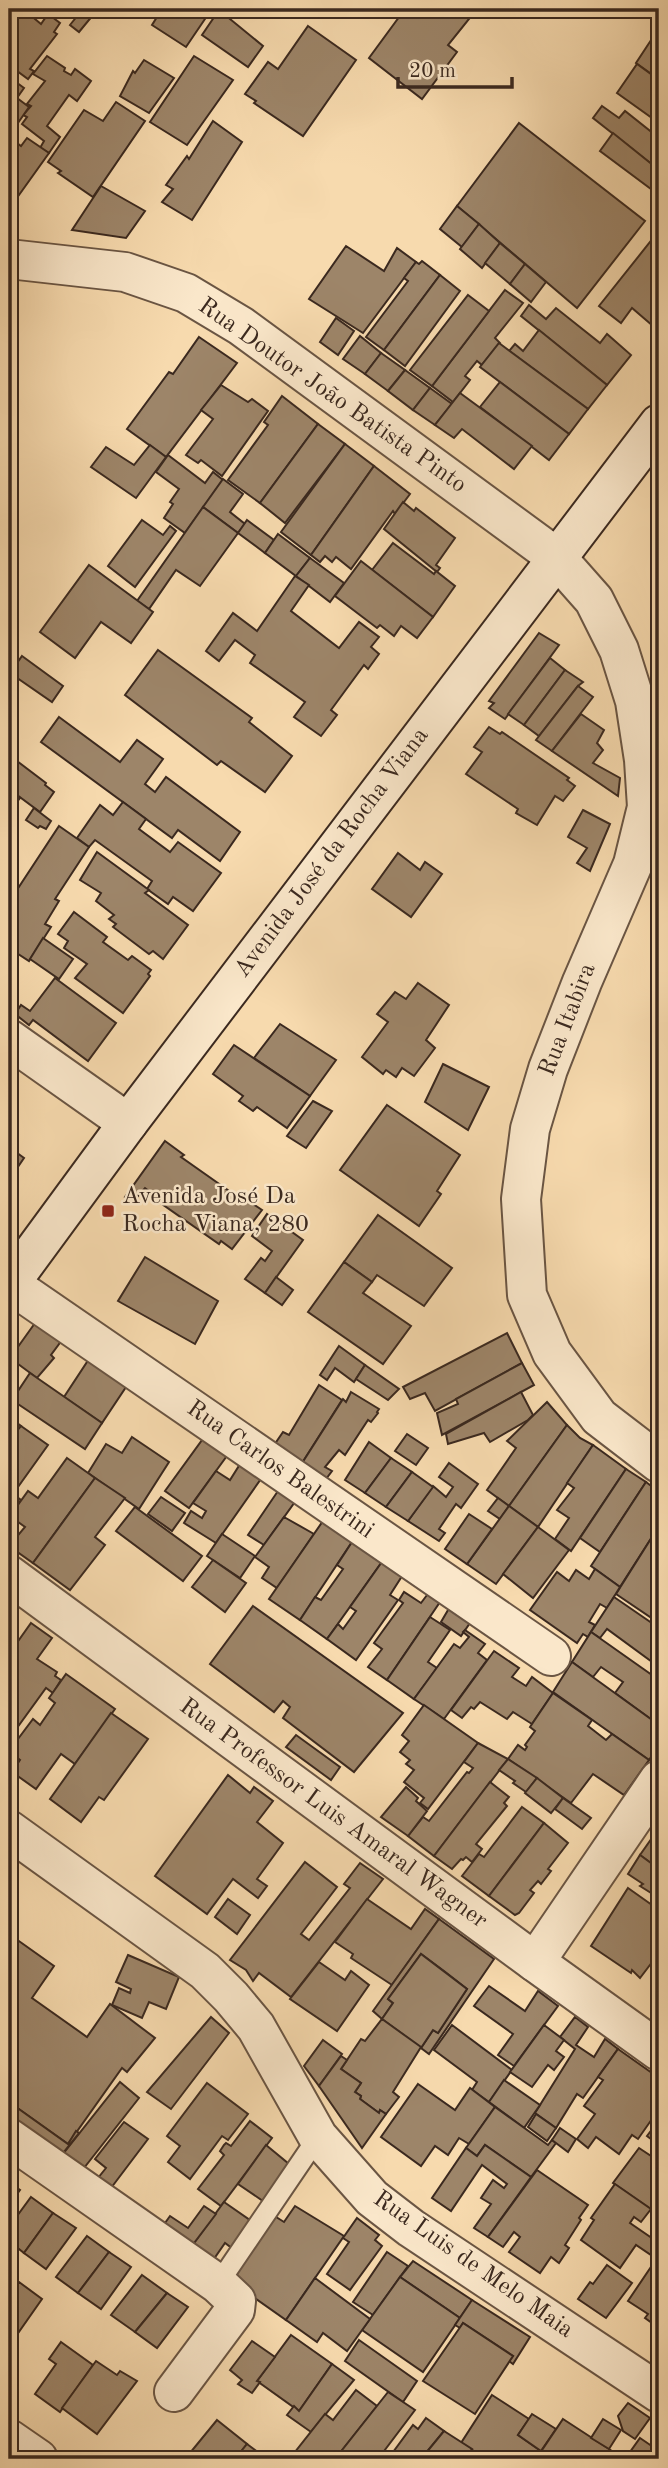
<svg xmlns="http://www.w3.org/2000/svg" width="668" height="2468" font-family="'Old Standard TT',serif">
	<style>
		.building { fill: #9d8569; stroke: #3b291f; stroke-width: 2 }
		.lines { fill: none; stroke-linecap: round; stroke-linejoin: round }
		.lane-casing { stroke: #6a5543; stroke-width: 23 }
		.street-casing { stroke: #6a5543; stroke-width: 42 }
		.secondary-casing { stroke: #3b291f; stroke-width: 42 }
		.lane { stroke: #fae7ca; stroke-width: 19 }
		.street { stroke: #fae7ca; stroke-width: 38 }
		.secondary { stroke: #fae7ca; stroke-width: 38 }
		.poi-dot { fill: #8f2418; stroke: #fae7ca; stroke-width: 2.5 }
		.labels { text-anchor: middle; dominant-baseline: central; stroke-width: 5; stroke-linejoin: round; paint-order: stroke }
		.street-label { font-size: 24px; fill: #3b291f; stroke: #fae7ca }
		.poi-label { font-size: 24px; fill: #3b291f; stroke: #fae7ca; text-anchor: start }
	</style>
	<rect width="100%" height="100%" fill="#f7daae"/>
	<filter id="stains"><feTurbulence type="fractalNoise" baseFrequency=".00286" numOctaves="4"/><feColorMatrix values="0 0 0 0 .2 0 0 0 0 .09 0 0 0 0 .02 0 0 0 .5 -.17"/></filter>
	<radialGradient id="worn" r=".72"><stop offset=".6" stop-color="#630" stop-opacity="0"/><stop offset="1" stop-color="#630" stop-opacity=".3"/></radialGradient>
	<!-- building -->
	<g class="building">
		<polygon points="23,9 41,24 48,14 60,23 54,32 57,34 30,69 34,71 28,79 9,65 17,56 9,51 9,28"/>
		<polygon points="77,9 98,9 79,32 70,25 78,15 74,12"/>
		<polygon points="162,9 203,9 209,13 186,47 152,25"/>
		<polygon points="405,9 477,9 448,45 457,52 422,99 369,58"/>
		<polygon points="219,10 263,46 248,67 202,35"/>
		<polygon points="308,26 356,60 303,136 254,103 256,101 245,94 268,62 278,69"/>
		<polygon points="659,28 659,76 657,78 636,63"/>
		<polygon points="47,56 65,68 64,71 71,75 75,69 91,81 77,101 69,95 47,126 60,137 49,153 40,148 44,141 22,124 27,117 23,115 31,106 27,104 45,81 33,74"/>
		<polygon points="194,56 233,80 187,145 150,122"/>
		<polygon points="144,60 174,78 149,113 120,96 133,71 135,73"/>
		<polygon points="637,64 659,80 659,123 617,93"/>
		<polygon points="9,77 24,88 17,98 29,107 11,133 9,132"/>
		<polygon points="116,102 145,121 93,197 58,173 61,171 48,162 84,110 103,121"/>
		<polygon points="602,106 619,118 625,111 659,138 659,170 593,118"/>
		<polygon points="213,121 242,142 192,220 162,202 173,189 166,185 187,156 189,159"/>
		<polygon points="519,123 645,221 577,308 457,206"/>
		<polygon points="613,133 659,170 659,195 600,151"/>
		<polygon points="27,138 49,153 9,209 9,147 13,140 21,146"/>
		<polygon points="101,186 145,211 126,238 72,230"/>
		<polygon points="457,206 479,224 462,247 440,229"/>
		<polygon points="479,224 500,243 482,268 460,249"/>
		<polygon points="650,242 659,249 659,317 653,326 632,308 621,323 599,306"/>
		<polygon points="500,243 525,264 510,284 485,263"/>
		<polygon points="346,246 384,271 397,248 416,262 363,333 309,299"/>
		<polygon points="422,261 440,275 384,350 366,337 408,281 404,278 416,262 419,264"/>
		<polygon points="525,264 546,282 531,302 510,284"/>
		<polygon points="440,275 460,291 405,366 384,350"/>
		<polygon points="505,290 523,303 495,338 500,343 482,365 477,361 465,376 470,380 453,402 432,386"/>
		<polygon points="468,295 489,311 432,386 410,370"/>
		<polygon points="529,305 546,319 556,308 600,343 607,334 631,355 607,385 521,316"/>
		<polygon points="336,318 354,331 338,355 320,342"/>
		<polygon points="539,330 607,385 588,409 509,351 515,344 523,351"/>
		<polygon points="360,336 381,353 365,374 343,359"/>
		<polygon points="199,337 237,363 166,457 127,429 169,372 173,374"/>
		<polygon points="499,343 588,409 569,434 480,367"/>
		<polygon points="381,353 405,370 388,391 365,374"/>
		<polygon points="405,370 430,388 413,410 388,391"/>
		<polygon points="500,382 569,434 549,460 480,407"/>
		<polygon points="221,385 248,402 252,399 268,411 222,476 201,460 198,463 186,455 213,419 201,410"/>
		<polygon points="430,388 452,404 435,425 413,410"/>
		<polygon points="460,393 532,446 514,469 462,429 454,438 435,425"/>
		<polygon points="282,396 318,424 260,503 228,480 268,425 264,422"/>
		<polygon points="318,424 345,444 285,523 260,503"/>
		<polygon points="345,444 374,466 311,555 281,532"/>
		<polygon points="150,445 166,457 136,498 91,467 106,447 134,465"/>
		<polygon points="168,455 205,483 213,472 223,480 185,533 164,518 173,504 170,502 179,489 156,472"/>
		<polygon points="374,466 410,494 395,514 393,511 351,569 336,557 332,562 325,556 320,562 311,555"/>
		<polygon points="223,479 243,494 230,512 245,524 238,533 203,507"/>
		<polygon points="403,502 414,511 416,508 455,538 436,565 440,568 437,572 384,529"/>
		<polygon points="203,507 238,533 200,586 176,570 149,609 137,601"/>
		<polygon points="142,520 163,535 170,526 176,531 135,587 108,566"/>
		<polygon points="247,520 274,540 265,553 238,533"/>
		<polygon points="278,534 310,558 296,576 265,553"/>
		<polygon points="393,543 434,574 436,571 455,586 433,617 372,570"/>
		<polygon points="310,558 344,583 330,602 296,576"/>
		<polygon points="361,561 433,617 417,638 401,626 394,636 380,625 377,628 335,596"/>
		<polygon points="89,565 153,612 131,643 101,622 75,658 40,632"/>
		<polygon points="295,576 309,585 291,611 339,648 359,622 379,637 371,647 379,654 368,669 364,665 331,710 337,715 321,736 294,717 305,702 250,663 255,655 235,640 219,661 206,651 233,613 257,631"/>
		<polygon points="539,633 559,645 505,719 489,708 494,703 489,701"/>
		<polygon points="158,650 252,718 249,722 292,756 265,792 221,761 217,765 125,695"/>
		<polygon points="22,656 63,686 52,702 10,673"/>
		<polygon points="550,658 565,670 524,725 508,714"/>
		<polygon points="565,670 583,682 578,686 539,736 524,725"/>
		<polygon points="578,686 593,697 552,751 536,740"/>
		<polygon points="581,714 604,730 597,743 603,750 593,763 620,778 618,796 552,751"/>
		<polygon points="59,717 120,762 137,740 163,759 145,784 155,792 166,777 240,832 220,861 178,830 172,838 41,742"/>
		<polygon points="489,727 500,734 502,732 569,778 567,780 575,786 563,801 555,796 537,825 516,813 518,809 466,774 482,752 474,747"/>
		<polygon points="13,758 46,783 45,785 54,792 40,812 9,789 9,764"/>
		<polygon points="9,789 20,798 9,813"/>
		<polygon points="123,802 146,819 139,829 170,852 178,842 221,873 193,911 173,897 168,904 147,889 152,881 95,840 89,847 77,838 100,805 113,815"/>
		<polygon points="34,808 51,821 46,829 40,826 38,828 26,820"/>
		<polygon points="583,810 610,824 590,871 577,863 587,848 568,837"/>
		<polygon points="59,826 89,847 55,899 59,901 45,924 51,927 29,961 9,948 9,902"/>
		<polygon points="97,852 149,890 145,893 188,925 163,959 153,951 149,954 113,927 116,924 109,919 114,915 96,901 101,893 80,880"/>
		<polygon points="398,853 420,870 425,862 442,874 411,917 372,889"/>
		<polygon points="74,912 107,937 103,942 128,960 132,956 151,970 148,974 150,976 123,1013 75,978 87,964 64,948 68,941 58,934"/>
		<polygon points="43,938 73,959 59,979 30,959"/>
		<polygon points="55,978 116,1023 88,1061 33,1020 29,1025 15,1014 21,1005 30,1011"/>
		<polygon points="418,983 449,1005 426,1040 435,1048 414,1076 402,1068 396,1077 386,1070 383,1074 362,1057 388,1022 377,1014 395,992 406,999"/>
		<polygon points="280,1024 336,1060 310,1096 254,1058"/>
		<polygon points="234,1045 310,1096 287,1128 257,1107 253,1111 239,1101 243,1096 213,1074"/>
		<polygon points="443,1064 489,1087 468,1130 425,1102"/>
		<polygon points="313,1101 332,1111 306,1148 287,1136"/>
		<polygon points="387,1105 460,1155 437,1191 441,1194 419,1226 340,1170"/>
		<polygon points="165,1141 184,1155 181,1157 242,1200 244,1198 262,1210 232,1249 221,1241 219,1244 152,1197 153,1194 145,1188 133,1202 125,1197"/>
		<polygon points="9,1147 24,1158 9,1180"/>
		<polygon points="267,1214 303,1240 265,1293 245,1279 261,1258 265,1261 272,1251 252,1236"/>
		<polygon points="378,1215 452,1268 424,1306 377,1275 372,1282 344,1262"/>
		<polygon points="145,1257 218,1301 195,1344 118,1301"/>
		<polygon points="344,1262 372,1282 363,1293 411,1326 383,1364 308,1312"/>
		<polygon points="276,1277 293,1290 282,1305 265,1293"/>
		<polygon points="35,1323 62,1340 51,1355 54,1358 37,1378 10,1358"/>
		<polygon points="507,1333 522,1363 435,1411 425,1393 410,1399 403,1387"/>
		<polygon points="339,1346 365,1365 354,1382 335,1368 327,1380 320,1375"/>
		<polygon points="89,1359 128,1384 102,1423 64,1397"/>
		<polygon points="522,1363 534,1385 442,1435 437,1413 458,1404 456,1399"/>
		<polygon points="365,1365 399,1389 388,1400 356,1379"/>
		<polygon points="30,1373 102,1423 85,1449 12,1400"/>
		<polygon points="319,1385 342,1400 297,1471 270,1451 283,1432 289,1435"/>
		<polygon points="351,1392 379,1409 377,1412 378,1413 371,1422 368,1420 345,1455 339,1450 325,1467 332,1471 320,1487 297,1471 343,1399 346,1402"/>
		<polygon points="521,1392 533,1415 528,1420 490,1442 484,1433 448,1444 446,1434"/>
		<polygon points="547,1402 567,1425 509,1506 487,1490 516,1448 507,1441"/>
		<polygon points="9,1417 21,1426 9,1441"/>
		<polygon points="567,1425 580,1438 593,1445 538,1527 509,1506"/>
		<polygon points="21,1426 48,1445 13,1494 21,1500 11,1513 9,1512 9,1441"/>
		<polygon points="407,1434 428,1448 416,1465 395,1451"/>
		<polygon points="205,1436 229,1453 189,1508 165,1491"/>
		<polygon points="132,1437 169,1462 139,1509 88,1473 106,1444 122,1453"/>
		<polygon points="369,1442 391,1458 365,1493 345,1480"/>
		<polygon points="593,1445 626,1469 571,1551 555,1539 569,1518 557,1510 574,1488 567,1483"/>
		<polygon points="67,1458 95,1478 33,1563 9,1546 25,1527 10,1516 28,1491 38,1498"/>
		<polygon points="391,1458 412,1472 386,1507 365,1493"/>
		<polygon points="242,1461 263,1476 216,1543 184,1523 191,1511 202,1518 206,1511 193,1503 216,1471 230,1480"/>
		<polygon points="449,1463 478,1484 461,1508 456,1504 439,1529 445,1533 439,1541 408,1521 433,1486 446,1497 453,1487 439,1477"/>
		<polygon points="626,1469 646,1482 600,1552 580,1538"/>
		<polygon points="412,1472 433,1487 408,1521 386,1507"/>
		<polygon points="95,1478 125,1498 95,1537 105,1545 70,1590 33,1563"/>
		<polygon points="646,1482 659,1492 659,1526 620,1587 591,1566"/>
		<polygon points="280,1488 297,1499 264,1545 248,1535"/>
		<polygon points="161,1497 185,1513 172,1531 148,1514"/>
		<polygon points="498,1498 509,1506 500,1519 488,1511"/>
		<polygon points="509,1506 538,1527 496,1584 467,1564"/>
		<polygon points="135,1507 202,1556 183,1581 116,1531"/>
		<polygon points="469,1514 492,1529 467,1564 445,1549"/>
		<polygon points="284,1517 314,1534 277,1588 262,1578 269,1567 255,1557"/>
		<polygon points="325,1518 354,1539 300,1620 269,1599"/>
		<polygon points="659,1526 659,1623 616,1594"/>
		<polygon points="538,1527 569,1550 533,1598 503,1574"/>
		<polygon points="222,1534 255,1556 240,1578 207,1556"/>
		<polygon points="354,1539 384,1559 327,1639 300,1620 315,1597 321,1600 343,1569 337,1565"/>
		<polygon points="384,1559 404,1573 390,1595 398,1600 356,1660 327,1639 338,1624 343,1629 356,1611 350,1607"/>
		<polygon points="213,1560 246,1583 225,1612 192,1587"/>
		<polygon points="595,1569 620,1587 607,1608 600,1604 589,1622 595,1625 588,1637 583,1634 577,1643 530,1610 557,1572 569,1581 576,1570 589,1579"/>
		<polygon points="430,1591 442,1599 387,1680 368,1667 382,1649 374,1643 403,1603 399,1600 404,1592 421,1603"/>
		<polygon points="614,1597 659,1628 659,1667 607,1629 600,1638 591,1632"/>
		<polygon points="451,1605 472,1620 461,1636 441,1622"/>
		<polygon points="253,1606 403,1713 354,1772 283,1718 290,1707 283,1701 274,1712 210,1664"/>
		<polygon points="430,1617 450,1630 428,1662 437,1668 414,1699 387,1680"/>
		<polygon points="31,1623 52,1638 37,1659 57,1672 55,1676 61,1680 53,1693 46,1688 9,1739 9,1654"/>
		<polygon points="465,1630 485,1644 478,1653 487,1660 444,1719 414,1699 454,1644 460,1648 469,1637 463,1632"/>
		<polygon points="591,1632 659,1680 659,1725 615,1693 623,1682 601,1667 593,1677 572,1662"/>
		<polygon points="494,1651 519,1668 512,1677 526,1686 532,1677 553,1693 532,1724 513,1712 507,1719 480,1702 474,1709 471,1707 462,1718 451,1710"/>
		<polygon points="572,1662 659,1725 659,1745 649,1760 553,1692"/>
		<polygon points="66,1674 115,1709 75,1764 61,1754 36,1789 12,1772 20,1760 9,1751 33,1719 40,1725 55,1703 49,1698"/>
		<polygon points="553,1693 592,1720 588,1726 606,1740 612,1734 649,1760 624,1795 593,1774 571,1803 508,1759 518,1745 525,1750 527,1747 525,1745 535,1731 530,1727"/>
		<polygon points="424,1705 478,1743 428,1809 420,1803 424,1798 404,1782 414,1770 406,1764 410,1760 400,1752 409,1741 402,1735"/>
		<polygon points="111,1713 148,1739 104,1800 99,1797 81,1822 50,1799"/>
		<polygon points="296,1735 340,1767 331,1780 286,1747"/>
		<polygon points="478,1743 508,1759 434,1856 408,1836 423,1817 429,1821 467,1772 469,1773 473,1768 464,1762"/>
		<polygon points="508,1759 537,1778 526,1792 513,1783 515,1781 499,1770"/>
		<polygon points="228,1775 250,1793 254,1787 273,1801 257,1822 283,1843 257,1879 267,1886 258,1898 233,1879 207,1914 155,1876"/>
		<polygon points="537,1778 563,1798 551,1813 525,1793"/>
		<polygon points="490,1782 509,1797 504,1803 507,1806 476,1844 482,1849 472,1862 466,1857 463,1860 461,1859 452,1869 434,1856"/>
		<polygon points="406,1787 418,1798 416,1801 427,1811 408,1836 381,1817"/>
		<polygon points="563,1798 591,1818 582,1829 555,1809"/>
		<polygon points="522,1807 544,1823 489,1896 462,1876 479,1854 484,1857"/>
		<polygon points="544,1823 568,1843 548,1869 551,1871 541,1884 538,1881 530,1890 534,1893 519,1913 515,1915 489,1896"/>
		<polygon points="659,1828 659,1869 640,1855"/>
		<polygon points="640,1855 659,1869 659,1898 640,1886 643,1884 628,1874"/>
		<polygon points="305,1862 337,1887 301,1934 309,1940 350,1888 344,1884 360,1863 383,1879 291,1997 259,1973 253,1981 246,1970 230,1960"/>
		<polygon points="628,1888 659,1910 659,1953 640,1978 632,1970 631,1973 591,1946"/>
		<polygon points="228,1899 250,1915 237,1934 215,1917"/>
		<polygon points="367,1899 411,1929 425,1909 439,1919 392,1985 351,1958 353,1954 335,1942"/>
		<polygon points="439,1919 494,1959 429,2054 421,2048 433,2030 438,2033 467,1989 444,1971 421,1954 388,1999 393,2003 382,2019 373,2011"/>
		<polygon points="9,1934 54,1966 32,1998 87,2037 110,2004 155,2038 127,2072 122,2068 68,2144 9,2102"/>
		<polygon points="421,1954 467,1989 438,2033 433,2030 421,2048 382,2019 393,2003 388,1999"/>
		<polygon points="128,1955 179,1977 166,2009 149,2002 142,2018 112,2005 119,1988 130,1993 131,1989 116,1982"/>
		<polygon points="319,1962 345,1980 351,1971 369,1985 337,2031 290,1999"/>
		<polygon points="489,1986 525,2011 538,1991 558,2006 514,2066 498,2055 513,2034 474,2006"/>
		<polygon points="211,2017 229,2033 171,2109 147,2092"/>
		<polygon points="575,2017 588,2027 576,2045 594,2057 605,2039 618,2049 583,2098 577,2094 556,2128 535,2113 575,2049 560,2037"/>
		<polygon points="382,2019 421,2047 393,2092 399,2097 386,2114 380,2110 379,2113 360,2099 361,2096 355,2092 361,2083 341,2069 361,2039 365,2041"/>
		<polygon points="452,2025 512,2070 489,2102 472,2090 477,2082 434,2050"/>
		<polygon points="544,2025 564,2040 556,2051 564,2057 554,2070 548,2065 532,2087 510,2072"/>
		<polygon points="323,2040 342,2054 319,2086 304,2066"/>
		<polygon points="618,2049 659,2078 659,2109 638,2139 632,2135 619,2154 596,2137 588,2148 577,2139 595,2114 584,2106 603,2080 598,2077"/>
		<polygon points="341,2056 347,2060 341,2069 361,2083 355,2092 361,2096 360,2099 379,2113 380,2110 386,2114 362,2148 319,2086"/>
		<polygon points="504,2080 540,2105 524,2128 489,2102"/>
		<polygon points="120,2082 139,2098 84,2168 63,2154"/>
		<polygon points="207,2083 248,2114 228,2140 222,2136 190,2179 168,2162 180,2146 167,2136"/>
		<polygon points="418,2084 455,2110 470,2088 495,2107 469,2144 459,2138 448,2155 435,2146 421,2166 381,2137"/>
		<polygon points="9,2102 68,2144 76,2131 79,2133 59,2158 9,2123"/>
		<polygon points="495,2107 548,2145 552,2140 556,2143 531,2177 485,2145 477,2156 466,2148"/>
		<polygon points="536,2114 556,2128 547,2141 528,2127"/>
		<polygon points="659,2120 659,2145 647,2136"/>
		<polygon points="250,2121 272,2138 221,2206 198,2189 224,2155 220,2151 224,2145 226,2143 231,2146"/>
		<polygon points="124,2122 148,2139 108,2192 94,2183 106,2168 95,2159"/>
		<polygon points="560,2128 576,2139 568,2152 552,2140"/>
		<polygon points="266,2145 289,2164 263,2201 238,2184"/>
		<polygon points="485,2145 531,2177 488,2237 474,2228 491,2204 481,2198 493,2180 504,2188 507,2184 482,2165 451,2211 432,2198 466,2148 477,2156"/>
		<polygon points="639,2148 657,2160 653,2165 659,2170 659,2215 613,2183"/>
		<polygon points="537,2170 588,2205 579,2218 581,2220 565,2245 569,2248 559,2263 551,2257 540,2273 509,2252 520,2237 514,2232 503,2247 488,2237"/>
		<polygon points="9,2182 20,2190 9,2205"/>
		<polygon points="615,2184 651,2209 641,2222 634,2217 630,2223 659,2243 651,2255 636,2245 620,2268 581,2240 594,2220 591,2218"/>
		<polygon points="31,2197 53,2213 24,2253 9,2241 9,2227"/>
		<polygon points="224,2202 257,2225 237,2252 225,2243 209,2266 188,2251"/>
		<polygon points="204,2206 216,2214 188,2251 160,2230 170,2216 188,2228"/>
		<polygon points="295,2206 344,2236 286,2320 229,2280 273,2215 284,2222"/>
		<polygon points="53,2213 76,2228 46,2269 24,2253"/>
		<polygon points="357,2218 379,2235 375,2240 382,2246 350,2290 327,2274 349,2242 343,2238"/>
		<polygon points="87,2236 109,2252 78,2293 56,2277"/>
		<polygon points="109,2252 131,2267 101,2309 78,2293"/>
		<polygon points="387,2252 408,2266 373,2315 353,2302"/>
		<polygon points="659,2255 659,2328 645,2318 648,2314 628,2301"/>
		<polygon points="413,2261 472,2300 460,2318 400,2277"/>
		<polygon points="607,2265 632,2283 606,2318 578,2299 590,2282 593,2284"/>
		<polygon points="142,2275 167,2293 135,2332 111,2315"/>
		<polygon points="400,2277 460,2318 423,2372 362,2330"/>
		<polygon points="315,2278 370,2319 347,2351 323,2333 317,2342 286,2320"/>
		<polygon points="19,2282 42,2299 9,2346 9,2293"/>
		<polygon points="167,2293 188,2307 157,2348 135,2332"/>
		<polygon points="472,2300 530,2337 513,2364 509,2361 513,2356 463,2323 460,2328 455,2325"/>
		<polygon points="463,2323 513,2356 475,2414 423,2381"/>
		<polygon points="291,2335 332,2364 299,2411 257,2381"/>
		<polygon points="359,2340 417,2381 403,2402 345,2361"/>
		<polygon points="252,2341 275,2357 257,2381 260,2382 252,2393 238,2384 242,2380 230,2370"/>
		<polygon points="61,2342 93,2365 60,2412 35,2394 56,2364 49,2359"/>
		<polygon points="96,2361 117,2375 120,2371 137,2381 97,2434 62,2408"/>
		<polygon points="332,2364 354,2380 311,2432 287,2415 294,2406 299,2411"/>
		<polygon points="356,2390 377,2406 335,2459 301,2459 295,2452 325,2414 333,2420"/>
		<polygon points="388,2392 415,2410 378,2459 355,2459 346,2452 342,2456 339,2454"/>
		<polygon points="492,2395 529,2419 518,2435 541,2451 536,2459 487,2459 461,2443"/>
		<polygon points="628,2403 650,2418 635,2439 623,2431 618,2416"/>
		<polygon points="532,2414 556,2429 541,2451 518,2435"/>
		<polygon points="426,2418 444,2431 421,2459 388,2459 413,2425 418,2429"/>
		<polygon points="563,2419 609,2449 622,2458 536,2459"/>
		<polygon points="603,2419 621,2430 609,2449 591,2438"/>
		<polygon points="217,2420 247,2444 235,2459 185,2459"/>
		<polygon points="444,2431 472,2449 464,2459 421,2459"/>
		<polygon points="640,2438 659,2451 659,2459 625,2459"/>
		<polygon points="247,2444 267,2459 235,2459"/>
	</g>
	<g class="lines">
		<defs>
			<polyline id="lane" points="218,2284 318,2137"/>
			<g id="street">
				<polyline points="9,259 125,272 186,293 241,326 556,557 594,600 619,650 635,701 644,760 647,807 633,864 582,982 548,1069 530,1129 521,1199 527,1295 552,1353 599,1417 659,1463"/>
				<polyline points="9,1039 128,1123"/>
				<polyline points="10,1284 551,1656"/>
				<polyline points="9,1575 535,1962 659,2051"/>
				<polyline points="9,1830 205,1971 231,1997 256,2027 318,2137 372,2198 411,2228 659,2393"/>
				<polyline points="535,1962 659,1780"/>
				<polyline points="9,2138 218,2284 236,2301 235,2310 174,2392"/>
				<polyline points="9,2439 38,2459"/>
			</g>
			<polyline id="secondary" points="9,1285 128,1123 659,424"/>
		</defs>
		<!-- lane casing -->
		<use href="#lane" class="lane-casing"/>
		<!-- street casing -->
		<use href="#street" class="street-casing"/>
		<!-- secondary casing -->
		<use href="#secondary" class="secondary-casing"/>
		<!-- lane -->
		<use href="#lane" class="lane"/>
		<!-- street -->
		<use href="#street" class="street"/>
		<!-- secondary -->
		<use href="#secondary" class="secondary"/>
	</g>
	<!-- markers -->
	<rect class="poi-dot" x="101" y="1204" width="14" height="14" rx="3.5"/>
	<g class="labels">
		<!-- street labels -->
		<g class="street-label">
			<text transform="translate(332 396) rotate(35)">Rua Doutor João Batista Pinto</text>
			<text transform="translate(332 853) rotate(-53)">Avenida José da Rocha Viana</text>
			<text transform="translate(568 1020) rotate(-69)">Rua Itabira</text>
			<text transform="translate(280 1470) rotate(35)">Rua Carlos Balestrini</text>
			<text transform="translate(333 1814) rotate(36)">Rua Professor Luis Amaral Wagner</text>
			<text transform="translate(473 2265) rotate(35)">Rua Luis de Melo Maia</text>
		</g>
		<!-- poi labels -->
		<g class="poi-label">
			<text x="122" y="1197">Avenida José Da<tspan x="122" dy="28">Rocha Viana, 280</tspan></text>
		</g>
	</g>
	<!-- margin -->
	<rect width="668" height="2468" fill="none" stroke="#f7daae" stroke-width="35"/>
	<rect x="10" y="10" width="647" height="2447" fill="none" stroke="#3b291f" stroke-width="3.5"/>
	<rect x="18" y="18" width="633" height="2433" fill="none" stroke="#3b291f" stroke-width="2"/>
	<!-- scale -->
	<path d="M398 77v10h114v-10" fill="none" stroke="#3b291f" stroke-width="3.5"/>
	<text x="409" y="77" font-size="21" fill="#3b291f" stroke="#fae7ca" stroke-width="5" paint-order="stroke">20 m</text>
	<rect width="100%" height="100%" filter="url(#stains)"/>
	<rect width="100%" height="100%" fill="url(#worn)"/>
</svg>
